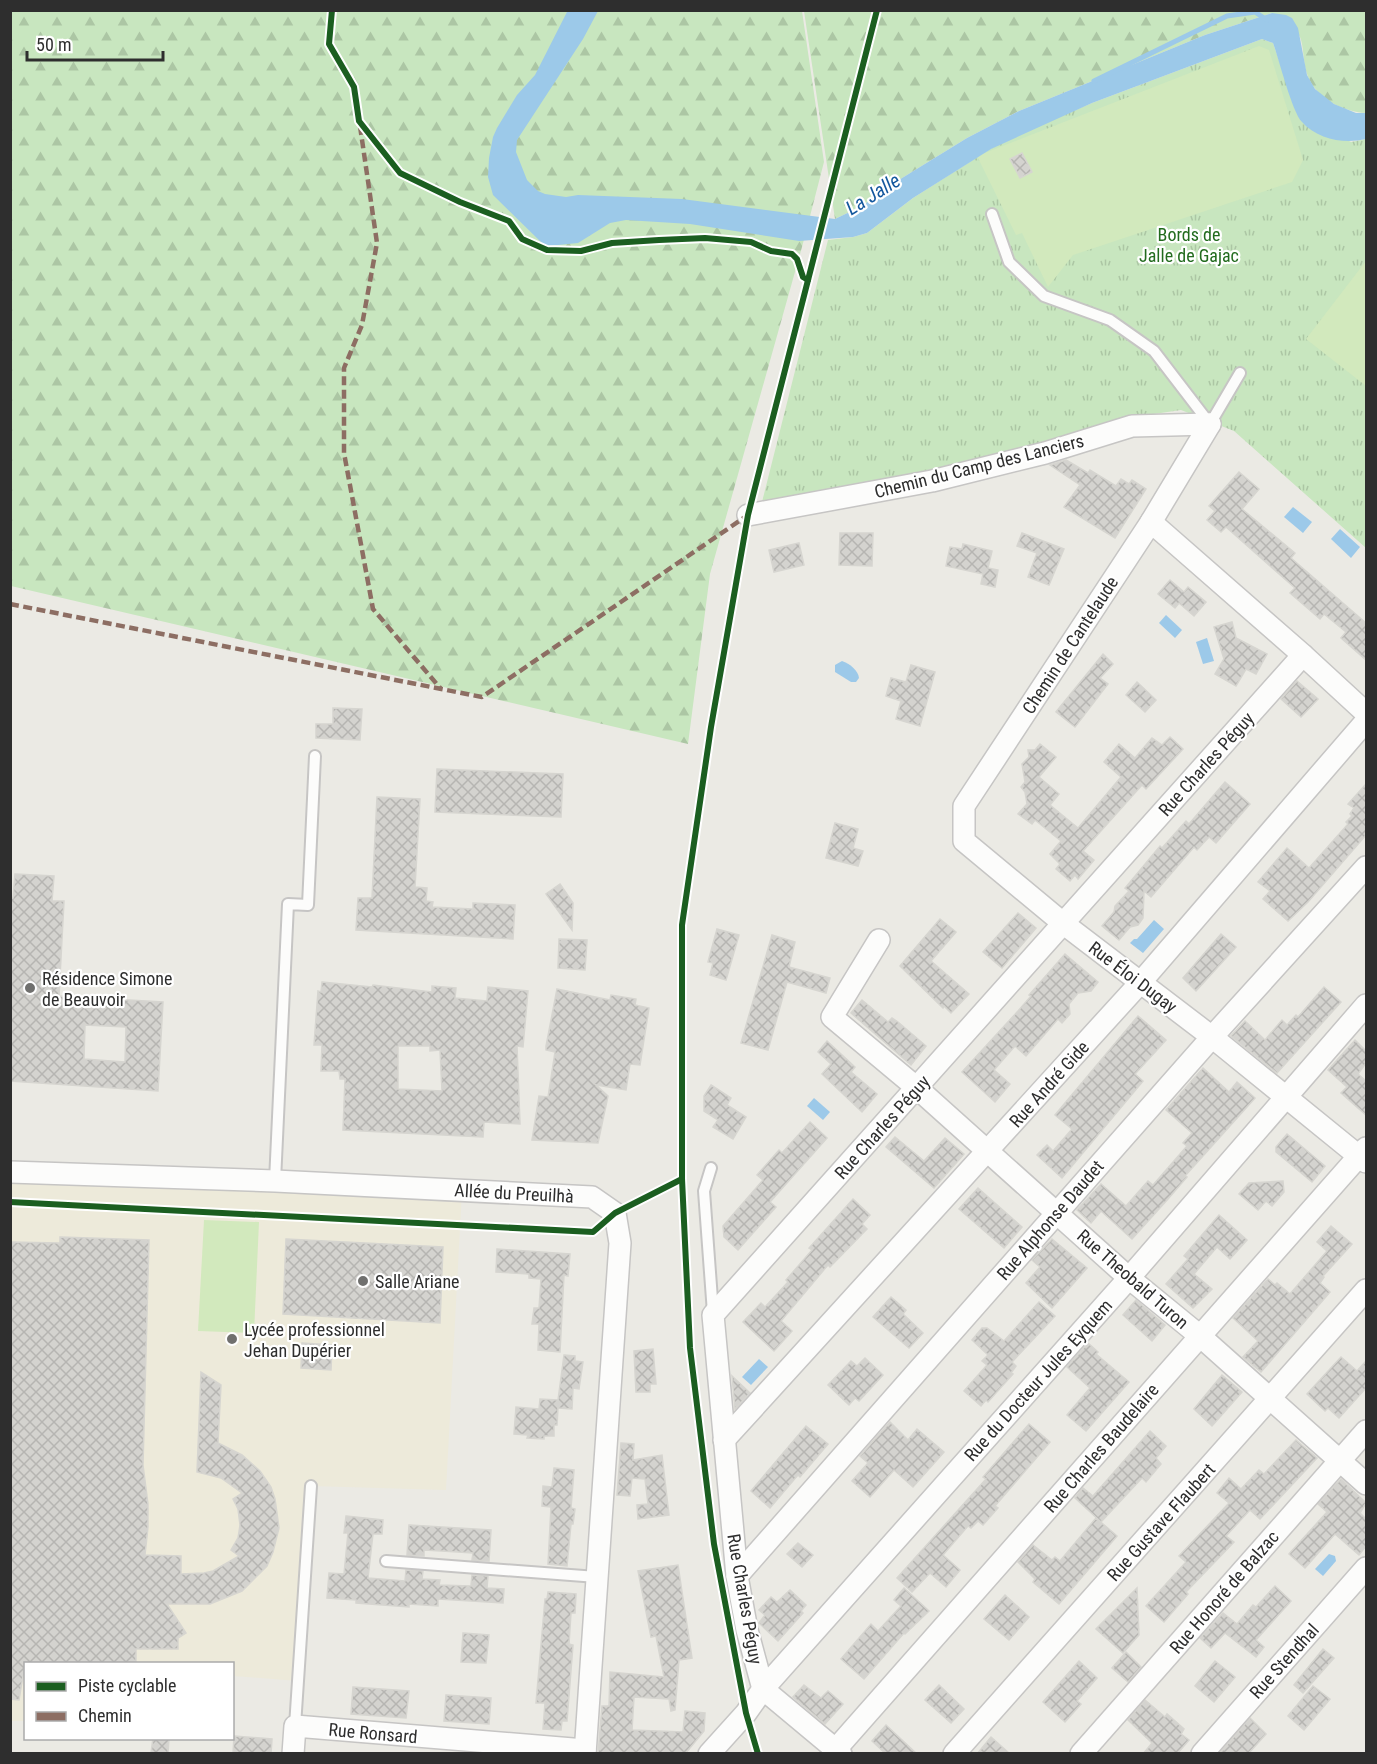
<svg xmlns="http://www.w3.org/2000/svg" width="1377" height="1764" font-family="'Roboto Condensed',sans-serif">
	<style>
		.education { fill: #edeada }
		.grass { fill: url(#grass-tufts) }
		.forest { fill: url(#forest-firs) }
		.pitch { fill: #d2e9bd }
		.water { fill: #9cc9e9 }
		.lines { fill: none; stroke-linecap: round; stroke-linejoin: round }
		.stream { stroke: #9cc9e9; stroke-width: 5 }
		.building { fill: url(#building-cross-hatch); stroke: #d6d5d0; stroke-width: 1.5; fill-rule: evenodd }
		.lane-casing { stroke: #c6c5c4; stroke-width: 14 }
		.street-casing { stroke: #c6c5c4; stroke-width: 24 }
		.lane { stroke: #fcfcfb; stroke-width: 10 }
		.street { stroke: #fcfcfb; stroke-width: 21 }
		.quiet { stroke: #8d6e63; stroke-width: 4.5; stroke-dasharray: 9 4.5; stroke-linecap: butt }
		.cycleway-casing { stroke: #fff; stroke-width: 10 }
		.cycleway { stroke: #1b5e20; stroke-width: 6 }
		.poi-dot { fill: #70706e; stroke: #fff; stroke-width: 2 }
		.labels { text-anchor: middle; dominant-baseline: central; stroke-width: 4.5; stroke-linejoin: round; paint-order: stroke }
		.park-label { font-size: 18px; fill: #226b1e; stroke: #fff }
		.street-label { font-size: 18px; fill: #2e2e2e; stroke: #fff }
		.poi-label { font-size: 18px; fill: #2e2e2e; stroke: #fff; text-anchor: start }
		.water-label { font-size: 20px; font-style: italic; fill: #13579d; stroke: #fff }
	</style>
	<defs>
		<pattern id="grass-tufts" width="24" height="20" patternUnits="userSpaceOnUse" patternTransform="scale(1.5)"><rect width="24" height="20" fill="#c8e6bf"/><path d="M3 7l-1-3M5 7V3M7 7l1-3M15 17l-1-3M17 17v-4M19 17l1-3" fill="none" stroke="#acc6a4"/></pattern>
		<pattern id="forest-firs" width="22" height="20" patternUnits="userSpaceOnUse" patternTransform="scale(1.5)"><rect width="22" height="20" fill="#c8e6bf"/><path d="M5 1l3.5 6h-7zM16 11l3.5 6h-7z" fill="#acc6a4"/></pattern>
		<pattern id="building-cross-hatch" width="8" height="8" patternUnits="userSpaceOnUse" patternTransform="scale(1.5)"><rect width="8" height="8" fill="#d4d3cf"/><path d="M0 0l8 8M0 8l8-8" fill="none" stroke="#b6b5b2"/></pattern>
	</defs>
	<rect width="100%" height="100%" fill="#ebeae4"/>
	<!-- education -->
	<polygon class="education" points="11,1172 462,1191 446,1490 311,1486 298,1681 233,1676 232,1664 26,1664 25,1721 11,1721"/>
	<!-- grass -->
	<polygon class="grass" points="1262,39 1273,43 1297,113 1351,142 1366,139 1366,548 1234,431 1181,410 1120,419 1049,447 761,506 828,240 853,237 867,233 913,198 990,149 1040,125 1092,103"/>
	<!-- forest -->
	<g class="forest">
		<polygon points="11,11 802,11 824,162 802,247 710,574 688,744 11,586"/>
		<path d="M804,11H1366V113C1343,112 1315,98 1307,74C1303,63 1304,47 1300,37C1298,31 1279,18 1272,13L1205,35L1019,111L967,138L894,183L862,206L835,219Z"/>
	</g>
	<!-- pitch -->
	<g class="pitch">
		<polygon points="1259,46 1269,50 1303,160 1292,182 1073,255 1048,287 1022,233 1016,235 977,156"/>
		<polygon points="1366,261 1366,386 1306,339"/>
		<polygon points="204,1220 259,1222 254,1333 198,1331"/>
	</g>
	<!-- water -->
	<g class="water">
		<path d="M568,10L598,11L583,39L517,140L516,152L527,180L538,191L545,194L566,197L578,195L682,199L835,219L862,206L894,183L967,138L1019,111L1205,35L1272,13L1286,15L1292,18L1298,28L1307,75L1315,89L1334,104L1356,113H1366V139C1345,144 1318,140 1302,122C1292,112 1279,59 1273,43L1262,39L1092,103L991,149L913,198L867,233L853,237L799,241L690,224L626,220L610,223L578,243L548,246L543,244L493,195L488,177L489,158L493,137L497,128L517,95L535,75Z"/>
		<polygon points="1293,507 1312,522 1303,533 1284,517"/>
		<polygon points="1340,529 1360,547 1351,558 1331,539"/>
		<polygon points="1166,615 1182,630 1175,638 1159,623"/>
		<polygon points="1207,638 1214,661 1203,664 1196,642"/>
		<path d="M842,661C850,664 858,670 859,678L856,682H851L835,672V665Z"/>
		<polygon points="1154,920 1164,929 1143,953 1130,943 1134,939 1137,939"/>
		<polygon points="814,1098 830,1112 823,1120 807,1106"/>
		<polygon points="759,1359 768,1367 751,1385 742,1377"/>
		<polygon points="1329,1554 1335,1556 1336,1561 1323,1576 1315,1569"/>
	</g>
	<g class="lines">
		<!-- stream -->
		<polyline class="stream" points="1094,81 1227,16 1255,12 1267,20"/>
	</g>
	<!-- building -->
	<g class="building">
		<polygon points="1022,153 1032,172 1020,178 1010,159"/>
		<polygon points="1066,460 1088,473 1090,470 1116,486 1121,479 1129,484 1132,480 1146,489 1115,538 1064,507 1080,485 1050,465"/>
		<polygon points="1239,472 1259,489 1242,509 1295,553 1291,558 1366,623 1366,660 1341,638 1346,632 1324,614 1320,619 1290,593 1295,588 1226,527 1221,532 1207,520 1215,511 1209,506"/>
		<polygon points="840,533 873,533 872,566 839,565"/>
		<polygon points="1022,533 1064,549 1049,585 1028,577 1037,553 1017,546"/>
		<polygon points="799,543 804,565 774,572 769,550"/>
		<polygon points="963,544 992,551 988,568 998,570 995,587 981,584 983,574 946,566 950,547 962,549"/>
		<polygon points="1170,580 1184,592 1188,587 1206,602 1194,616 1179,603 1175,608 1158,594"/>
		<polygon points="1232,622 1236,638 1267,654 1256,674 1246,669 1236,686 1215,674 1224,659 1214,627"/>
		<polygon points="1103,654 1113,664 1100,678 1108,684 1075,727 1056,712"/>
		<polygon points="911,665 935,672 920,726 896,719 901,701 886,696 891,678 906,682"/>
		<polygon points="1297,681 1318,699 1301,717 1281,699"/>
		<polygon points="1137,682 1156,700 1145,712 1126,695"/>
		<polygon points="333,708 362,709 360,740 316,738 316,724 333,724"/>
		<polygon points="1170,737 1183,749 1146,789 1142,785 1083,851 1094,860 1078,879 1075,875 1070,881 1056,869 1060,864 1050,854 1061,841 1035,820 1032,824 1018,814 1027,804 1025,792 1021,787 1025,782 1022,764 1029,757 1028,750 1035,750 1040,744 1056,757 1039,777 1059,794 1050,805 1078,828 1121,777 1104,762 1119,744 1135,758 1152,738 1162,745"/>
		<polygon points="437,769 563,774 561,817 435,812"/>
		<polygon points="1225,782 1250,804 1216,843 1209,837 1197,850 1194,847 1151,897 1144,891 1143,918 1138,925 1130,927 1119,940 1102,926 1114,912 1115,906 1129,891 1125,888 1160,846 1162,848 1186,821 1189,824"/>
		<polygon points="1366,784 1366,835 1308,902 1288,921 1263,899 1270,891 1258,882 1287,848 1309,868 1348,824 1346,822 1352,816 1350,814 1354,808 1348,804"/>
		<polygon points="377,797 420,799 415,887 427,888 426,901 433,902 432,907 473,909 473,903 515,905 513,939 356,930 358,898 372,898"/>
		<polygon points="835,823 858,829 853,848 863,851 858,866 826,858"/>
		<path d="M15,874L54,876L52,901H64L59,996L163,1002L158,1091L10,1081V898H13ZM85,1025L126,1027L125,1062L84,1059Z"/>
		<polygon points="560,884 573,903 572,930 546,894"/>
		<polygon points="1018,913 1036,928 1002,968 983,952"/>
		<polygon points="940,919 956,932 931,961 969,994 951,1013 944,1006 943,1008 900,966"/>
		<polygon points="717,929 739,935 726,980 710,975 713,963 708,962"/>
		<polygon points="1221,934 1236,947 1196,991 1183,978"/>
		<polygon points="772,935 795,942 789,967 830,978 826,993 787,982 768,1050 741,1043"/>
		<polygon points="559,939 587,940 585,970 558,968"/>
		<polygon points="1065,954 1098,982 1091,991 1078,993 1069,1004 1070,1014 1062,1023 1058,1019 1026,1056 1015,1046 994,1070 1010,1084 995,1102 962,1072 1018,1011 1031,996 1029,995"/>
		<path d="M322,982L372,987L373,985L432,992V986L456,988L455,998L487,1001L488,987L528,991L523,1047L517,1046L520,1124L484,1122L483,1137L343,1130L345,1079H340L339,1071H321L322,1045H314L318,991L321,992ZM398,1046H430V1051L440,1050L442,1091L398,1089Z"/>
		<polygon points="1324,987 1341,1002 1277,1073 1231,1036 1245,1021 1265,1040 1282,1020 1287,1025 1296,1015 1298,1017"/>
		<polygon points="557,989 610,1000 611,995 636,999 635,1005 649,1008 640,1065 630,1064 626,1090 596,1085 608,1096 598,1143 532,1140 539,1096 548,1097 555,1052 546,1050 546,1046"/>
		<polygon points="862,1000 888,1022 892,1018 898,1022 926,1046 911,1065 851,1013"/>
		<polygon points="1138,1016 1166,1040 1135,1074 1143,1081 1062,1178 1037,1155 1047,1145 1053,1151 1072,1129 1055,1115"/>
		<polygon points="1355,1040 1366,1051 1366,1063 1358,1074 1366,1081 1366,1115 1341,1093 1347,1087 1328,1070"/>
		<polygon points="827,1041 855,1067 851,1072 877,1094 862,1112 822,1074 831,1064 818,1052"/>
		<polygon points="1203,1068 1229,1092 1237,1082 1255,1098 1185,1176 1187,1177 1168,1199 1132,1239 1101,1211 1091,1223 1077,1210 1101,1184 1126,1206 1148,1181 1153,1185 1187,1146 1183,1143 1192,1133 1166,1110"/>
		<polygon points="711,1085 731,1098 727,1105 746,1117 733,1139 713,1127 718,1120 704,1111 704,1096"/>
		<polygon points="810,1122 827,1138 770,1202 776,1207 738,1250 724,1237 723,1226 763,1180 757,1175 779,1150 782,1153"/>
		<polygon points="1287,1134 1325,1166 1312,1182 1276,1152 1276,1147"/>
		<polygon points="895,1137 924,1161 945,1138 964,1154 934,1188 886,1147"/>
		<polygon points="1283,1181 1284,1192 1272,1206 1266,1201 1258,1210 1239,1194 1249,1183"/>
		<polygon points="978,1188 1022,1227 1004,1248 959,1209"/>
		<polygon points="853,1199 870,1215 862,1224 867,1229 830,1267 828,1265 781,1321 792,1331 774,1351 743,1322 761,1303 765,1307 788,1282 786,1280 812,1250 809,1248"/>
		<polygon points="1219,1215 1247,1240 1230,1259 1217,1247 1194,1274 1212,1289 1193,1308 1166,1284 1188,1259 1184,1256"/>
		<polygon points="1331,1226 1352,1244 1323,1276 1324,1277 1320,1283 1330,1292 1261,1372 1243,1357 1258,1341 1233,1318 1268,1279 1275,1285 1277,1283 1290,1294 1327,1251 1317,1242"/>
		<polygon points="60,1237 149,1240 143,1465 148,1504 148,1527 145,1555 181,1556 181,1574 204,1573 213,1571 239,1556 231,1550 238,1538 240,1525 238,1509 233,1499 242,1493 221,1478 197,1472 201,1372 221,1385 218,1443 242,1455 260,1471 271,1487 275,1499 279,1528 273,1552 267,1566 242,1591 210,1604 167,1604 186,1633 178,1638 178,1649 136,1649 136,1664 25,1664 19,1700 10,1699 10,1242 60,1243"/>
		<polygon points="286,1239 443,1247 440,1323 283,1314"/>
		<polygon points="1052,1239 1087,1268 1052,1308 1026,1283 1040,1267 1032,1260"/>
		<polygon points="497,1249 570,1254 568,1276 564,1275 560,1352 538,1350 539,1324 532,1324 534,1308 539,1308 541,1279 529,1278 529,1274 496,1272"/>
		<polygon points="891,1297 906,1310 903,1314 923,1333 909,1348 873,1317"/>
		<polygon points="1136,1300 1165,1325 1152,1341 1123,1315"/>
		<polygon points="1039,1302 1055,1316 1012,1362 1016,1366 1011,1373 1013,1374 988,1402 986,1400 981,1406 964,1391 987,1365 982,1361 988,1355 972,1340 982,1328 987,1328 1004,1341"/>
		<polygon points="302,1343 332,1345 331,1370 301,1368"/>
		<polygon points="1088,1343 1098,1352 1096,1354 1129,1382 1086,1431 1067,1415 1090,1388 1067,1367"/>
		<polygon points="653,1349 656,1384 650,1384 650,1392 636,1392 634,1351"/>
		<polygon points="564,1355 575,1356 575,1361 583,1362 579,1389 573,1388 572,1409 558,1408 557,1425 554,1425 554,1436 544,1436 544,1439 527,1438 528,1435 514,1434 516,1407 539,1409 540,1399 558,1400"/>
		<polygon points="1341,1357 1357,1371 1366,1361 1366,1388 1339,1418 1328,1408 1325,1411 1307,1394"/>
		<polygon points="865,1358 883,1375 859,1401 855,1398 849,1405 828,1385 851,1361 857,1366"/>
		<polygon points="1222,1375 1242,1392 1212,1426 1194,1409"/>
		<polygon points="732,1376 750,1393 735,1409"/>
		<polygon points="890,1422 908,1440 917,1429 944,1452 913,1487 894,1470 870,1497 852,1481 868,1463 860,1456"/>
		<polygon points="1029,1424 1050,1442 995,1506 998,1508 983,1525 978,1521 971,1528 968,1526 943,1555 960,1570 946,1587 930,1573 912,1592 897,1578 986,1479 983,1477"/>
		<polygon points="806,1426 828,1444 800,1477 798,1475 770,1508 751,1491"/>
		<polygon points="1150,1431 1166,1446 1156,1458 1161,1464 1146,1482 1142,1478 1101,1522 1075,1498 1083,1488 1093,1496"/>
		<polygon points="1296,1440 1317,1458 1260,1519 1250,1510 1226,1536 1234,1542 1186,1592 1188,1594 1164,1622 1146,1606 1186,1562 1179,1556 1229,1503 1217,1493 1229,1478 1241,1489 1259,1470 1264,1474"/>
		<polygon points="621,1443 634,1444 633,1460 662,1455 669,1515 638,1519 637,1505 648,1504 645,1479 632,1478 630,1496 617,1495"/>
		<polygon points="554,1468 574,1470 571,1508 575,1509 573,1524 571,1524 567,1566 548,1564 551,1507 542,1506 543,1486 552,1487"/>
		<polygon points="1341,1479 1366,1503 1360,1513 1366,1519 1366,1546 1359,1555 1335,1534 1305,1568 1289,1554 1327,1512 1318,1504"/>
		<polygon points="346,1516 383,1520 382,1534 373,1534 368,1578 405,1581 406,1570 423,1571 422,1579 440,1580 439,1585 471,1586 472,1575 488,1576 487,1588 504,1589 503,1603 438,1599 438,1606 409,1604 409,1607 356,1603 356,1600 327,1598 329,1573 344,1574 348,1533 344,1533"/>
		<polygon points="1096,1518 1117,1536 1059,1604 1033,1582 1035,1579 1018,1562 1033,1545 1052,1560 1055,1557 1060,1561"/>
		<polygon points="409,1525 491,1530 489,1561 472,1560 473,1553 458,1552 424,1550 424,1556 407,1555"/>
		<polygon points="798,1543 813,1555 802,1567 787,1554"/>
		<polygon points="678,1565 692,1658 679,1660 675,1710 671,1711 669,1699 634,1697 632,1730 683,1732 685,1711 705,1713 704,1731 685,1754 598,1754 602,1706 609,1706 610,1672 664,1677 656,1636 651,1637 638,1571"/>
		<polygon points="1275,1586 1291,1601 1256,1640 1264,1647 1256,1657 1225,1633 1211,1648 1200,1638 1223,1613 1237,1624 1253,1605 1256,1607"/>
		<polygon points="904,1588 929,1611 905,1634 904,1633 864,1679 841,1659 871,1624 878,1631 901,1606 894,1600"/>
		<polygon points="1137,1588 1139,1635 1123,1653 1096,1629"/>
		<polygon points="790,1590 806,1605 801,1611 803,1613 778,1641 759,1623 765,1615 759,1610 771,1597 777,1602"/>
		<polygon points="548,1592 576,1594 575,1613 571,1613 569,1644 573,1645 567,1721 562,1721 561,1730 543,1729 545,1703 536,1703 545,1599 547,1599"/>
		<polygon points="1005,1595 1029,1617 1009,1640 984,1619"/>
		<polygon points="463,1633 489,1635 486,1663 461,1662"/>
		<polygon points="1323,1649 1334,1658 1303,1693 1294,1685"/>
		<polygon points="1126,1652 1141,1667 1128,1682 1112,1668"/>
		<polygon points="1079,1661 1097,1678 1077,1701 1081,1704 1065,1722 1043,1702"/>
		<polygon points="1215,1661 1235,1677 1214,1702 1195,1686"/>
		<polygon points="804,1685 821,1698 828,1691 843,1704 825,1724 793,1697"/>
		<polygon points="939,1685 964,1709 951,1723 925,1700"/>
		<polygon points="1313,1686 1330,1699 1304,1730 1288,1716"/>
		<polygon points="353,1687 409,1691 406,1718 351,1714"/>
		<polygon points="446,1695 491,1698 489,1724 444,1721"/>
		<polygon points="1145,1700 1165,1717 1167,1714 1184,1729 1181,1734 1189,1740 1177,1754 1143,1754 1152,1743 1128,1720"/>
		<polygon points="1250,1718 1266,1734 1248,1754 1219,1754"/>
		<polygon points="886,1725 917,1754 886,1754 872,1741"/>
		<polygon points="234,1736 272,1739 271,1754 233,1754"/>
		<polygon points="991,1737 1010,1754 977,1754"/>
		<polygon points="153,1738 169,1738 168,1754 151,1753"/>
	</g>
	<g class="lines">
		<defs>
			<g id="lane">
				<polyline points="992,214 1009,262 1044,296 1110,320 1154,351 1210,424 1240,373"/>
				<polyline points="711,1168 704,1191 713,1313"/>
				<polyline points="275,1181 288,904 308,905 315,756"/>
				<polyline points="386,1561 597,1577"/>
				<polyline points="295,1726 311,1486"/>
			</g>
			<g id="street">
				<polyline points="1210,424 1151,522 964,806 964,841 1064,924 1212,1037 1366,1162"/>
				<polyline points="748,515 932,481 1045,453 1132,426 1210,424"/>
				<polyline points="1151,522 1303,655 1366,713"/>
				<polyline points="879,940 832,1017 917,1088 1129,1278 1200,1336 1366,1484"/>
				<polyline points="10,1172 275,1181 592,1197 615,1213 620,1243 585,1754"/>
				<polyline points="724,1440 1140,983 1366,721"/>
				<polyline points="737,1576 1212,1037 1366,867"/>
				<polyline points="836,1749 1366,1148"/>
				<polyline points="293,1754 295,1726 585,1750"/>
				<polyline points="709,1754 746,1713 763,1689 1129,1278 1366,1005"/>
				<polyline points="841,1754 763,1689 747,1630 737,1576 713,1315 1303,655"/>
				<polyline points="954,1754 1366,1290"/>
				<polyline points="1081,1754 1366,1431"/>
				<polyline points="1202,1754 1366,1568"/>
			</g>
		</defs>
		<!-- lane casing -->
		<use href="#lane" class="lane-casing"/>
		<!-- street casing -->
		<use href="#street" class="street-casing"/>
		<!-- lane -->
		<use href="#lane" class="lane"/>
		<!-- street -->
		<use href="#street" class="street"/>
		<!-- quiet -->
		<g class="quiet">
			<polyline points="360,126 377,243 362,325 344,368 344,453 373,609 441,689"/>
			<polyline points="10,604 482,697 748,515"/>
		</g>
		<defs>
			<g id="cycleway">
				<polyline points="332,10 329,44 354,87 359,121 400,173 460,202 509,221 522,239 547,250 581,251 612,243 659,240 705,238 751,242 771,251 792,254 797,259 803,277 808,280"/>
				<polyline points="10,1202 593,1232 615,1213 682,1179"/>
				<polyline points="758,1754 746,1713 714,1544 690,1348 682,1179 682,925 711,727 748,515 877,10"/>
			</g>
		</defs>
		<!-- cycleway casing -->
		<use href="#cycleway" class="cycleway-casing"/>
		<!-- cycleway -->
		<use href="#cycleway" class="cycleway"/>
	</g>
	<!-- markers -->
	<g class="poi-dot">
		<circle cx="30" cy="988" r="6"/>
		<circle cx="363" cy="1281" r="6"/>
		<circle cx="232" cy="1339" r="6"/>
	</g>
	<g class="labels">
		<!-- park labels -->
		<g class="park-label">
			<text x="1189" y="234">Bords de<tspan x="1189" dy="21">Jalle de Gajac</tspan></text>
		</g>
		<!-- street labels -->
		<g class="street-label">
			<text transform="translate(979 466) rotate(-14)">Chemin du Camp des Lanciers</text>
			<text transform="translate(1070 645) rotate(-57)">Chemin de Cantelaude</text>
			<text transform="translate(1206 764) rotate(-48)">Rue Charles Péguy</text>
			<text transform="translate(1133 977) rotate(37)">Rue Éloi Dugay</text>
			<text transform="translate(1049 1084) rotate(-48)">Rue André Gide</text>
			<text transform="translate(882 1127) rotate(-48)">Rue Charles Péguy</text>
			<text transform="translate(514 1193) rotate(3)">Allée du Preuilhà</text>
			<text transform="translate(1050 1220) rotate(-49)">Rue Alphonse Daudet</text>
			<text transform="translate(1133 1279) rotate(41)">Rue Theobald Turon</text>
			<text transform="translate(1038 1380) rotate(-48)">Rue du Docteur Jules Eyquem</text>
			<text transform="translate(1101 1448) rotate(-49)">Rue Charles Baudelaire</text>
			<text transform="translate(1161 1522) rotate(-48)">Rue Gustave Flaubert</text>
			<text transform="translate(1224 1592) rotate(-49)">Rue Honoré de Balzac</text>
			<text transform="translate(745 1599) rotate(80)">Rue Charles Péguy</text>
			<text transform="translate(1284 1661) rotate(-48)">Rue Stendhal</text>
			<text transform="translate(373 1733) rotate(5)">Rue Ronsard</text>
		</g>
		<!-- poi labels -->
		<g class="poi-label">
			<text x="42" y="978">Résidence Simone<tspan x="42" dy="21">de Beauvoir</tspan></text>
			<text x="375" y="1281">Salle Ariane</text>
			<text x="244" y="1329">Lycée professionnel<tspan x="244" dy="21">Jehan Dupérier</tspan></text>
		</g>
		<!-- water labels -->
		<g class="water-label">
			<text transform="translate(873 194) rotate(-32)">La Jalle</text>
		</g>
	</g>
	<!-- border -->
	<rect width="1377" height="1764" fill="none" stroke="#2e2e2e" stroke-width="24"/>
	<!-- legend -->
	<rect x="24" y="1662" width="210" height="78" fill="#ffffff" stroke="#ababab" stroke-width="1.5"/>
	<rect x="36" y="1682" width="30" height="9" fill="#1b5e20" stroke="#ababab" stroke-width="1.5"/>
	<text x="78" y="1692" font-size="18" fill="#2e2e2e">Piste cyclable</text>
	<rect x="36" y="1712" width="30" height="9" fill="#8d6e63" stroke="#ababab" stroke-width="1.5"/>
	<text x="78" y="1722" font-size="18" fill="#2e2e2e">Chemin</text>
	<!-- scale -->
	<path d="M27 51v9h136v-9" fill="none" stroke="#2e2e2e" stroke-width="3"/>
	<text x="36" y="51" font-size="18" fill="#2e2e2e" stroke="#ffffff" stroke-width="4.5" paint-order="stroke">50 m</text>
</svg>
